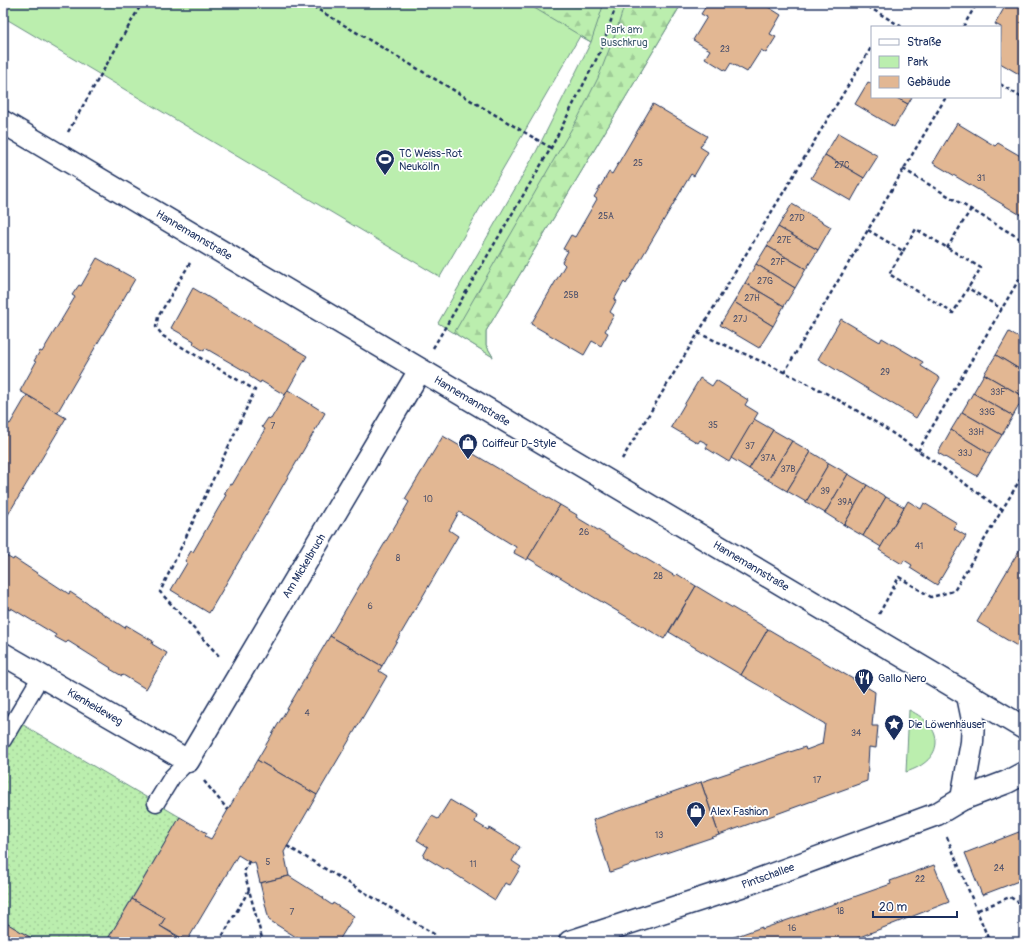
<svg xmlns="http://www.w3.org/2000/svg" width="1027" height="945" font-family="Pangolin,sans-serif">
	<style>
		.green { fill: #bbeeae; stroke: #6b8e86 }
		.forest { fill: url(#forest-firs); stroke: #6b8e86 }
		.garden { fill: url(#garden-dots); stroke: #6b8e86 }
		.building { fill: #e2b793; stroke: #1b2f5e }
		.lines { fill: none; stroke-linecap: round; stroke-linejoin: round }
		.service-casing { stroke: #1b2f5e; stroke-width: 19 }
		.minor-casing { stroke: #1b2f5e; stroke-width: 25 }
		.path { stroke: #1b2f5e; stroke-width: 2.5; stroke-dasharray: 4 3; stroke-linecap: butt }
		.service { stroke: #fff; stroke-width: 16 }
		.minor { stroke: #fff; stroke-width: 22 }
		.labels { text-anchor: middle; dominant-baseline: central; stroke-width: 3.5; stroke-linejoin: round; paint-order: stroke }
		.number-label { font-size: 9px; fill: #4d516b }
		.park-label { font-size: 11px; fill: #435f72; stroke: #fff }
		.poi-label { font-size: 11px; fill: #1b2f5e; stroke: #fff; text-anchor: start }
		.street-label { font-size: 11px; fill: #1b2f5e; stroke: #fff }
	</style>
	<defs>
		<pattern id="forest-firs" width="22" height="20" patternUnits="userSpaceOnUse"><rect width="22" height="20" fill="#bbeeae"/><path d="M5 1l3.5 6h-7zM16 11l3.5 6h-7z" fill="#a0cc98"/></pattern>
		<pattern id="garden-dots" width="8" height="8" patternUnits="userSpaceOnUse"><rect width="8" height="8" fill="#bbeeae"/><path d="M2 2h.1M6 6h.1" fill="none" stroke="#a0cc98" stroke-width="1.8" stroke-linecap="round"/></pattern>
	</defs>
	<rect width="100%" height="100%" fill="#fff"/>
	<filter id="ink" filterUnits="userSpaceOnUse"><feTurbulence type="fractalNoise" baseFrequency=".025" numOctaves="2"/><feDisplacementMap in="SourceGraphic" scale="8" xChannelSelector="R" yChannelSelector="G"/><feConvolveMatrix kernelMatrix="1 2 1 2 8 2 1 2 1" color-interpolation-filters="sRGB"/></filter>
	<g filter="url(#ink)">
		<!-- green -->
		<g class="green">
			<polygon points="3,3 682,3 486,331 486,345 493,357 438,323 536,152 591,42 580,36 440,277 3,17"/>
			<path d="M909,710C946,727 945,760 906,772Z"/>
		</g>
		<!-- forest -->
		<g class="forest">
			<polygon points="526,3 604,3 591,42"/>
			<polygon points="625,3 682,3 486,331 486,345 493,357 454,333 579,116 598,78 616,32"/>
		</g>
		<!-- garden -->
		<polygon class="garden" points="3,713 180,817 106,942 38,942 3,921"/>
		<!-- building -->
		<g class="building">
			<polygon points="708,3 762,3 781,15 770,34 776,37 766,53 761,50 747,72 731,63 726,71 705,58 710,50 693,40 707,17 701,14"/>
			<polygon points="1007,3 1014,3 1024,9 1024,77 1000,63 1001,27 995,24"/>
			<polygon points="868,82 872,84 872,97 895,97 908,104 894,127 855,104"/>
			<polygon points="895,97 912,97 908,104"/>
			<polygon points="653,104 707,136 700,147 708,152 694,176 691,174 626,284 624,282 614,300 616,301 610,312 614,315 605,331 608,333 601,346 592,341 584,355 531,324 565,265 562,262 568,251 563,249 571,235 575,237 597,199 594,197 609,172 612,174"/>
			<polygon points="957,123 995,146 998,143 1024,158 1024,217 933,163"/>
			<polygon points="838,133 878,156 864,178 825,155"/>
			<polygon points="825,155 864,178 851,201 811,178"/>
			<polygon points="792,204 831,227 818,250 778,227"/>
			<polygon points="778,227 818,250 806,269 767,246"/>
			<polygon points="767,246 806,269 795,288 756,264"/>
			<polygon points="97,258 135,279 57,413 20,391 36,362 34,361 40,351 42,352 75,297 72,295 79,285 81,286"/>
			<polygon points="756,264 795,288 784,306 745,283"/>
			<polygon points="745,283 784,306 773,326 734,302"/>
			<polygon points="193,288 307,356 285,395 261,381 260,383 249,376 250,374 205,348 204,351 193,344 194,341 171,328"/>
			<polygon points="734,302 773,326 759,348 720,325"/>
			<polygon points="841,319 880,342 882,338 923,362 921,366 940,378 916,418 818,359"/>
			<polygon points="1009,332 1024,341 1024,372 996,355"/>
			<polygon points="996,355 1024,372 1024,397 984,374"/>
			<polygon points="984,374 1024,397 1013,416 973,393"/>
			<polygon points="700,378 712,386 716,380 748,400 745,405 758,413 729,462 706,448 708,444 700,440 698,443 671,427"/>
			<polygon points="288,390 325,413 209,613 171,590 187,563 185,561 191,551 193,552 226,495 224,494 230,484 232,485 265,429 262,427 268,418 271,419"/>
			<polygon points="973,393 1013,416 1002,435 962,412"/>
			<polygon points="27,395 66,418 3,523 3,432 8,423 10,424"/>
			<polygon points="962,412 1002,435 990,454 951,430"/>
			<polygon points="754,419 773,430 749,469 731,458"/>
			<polygon points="773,430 792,441 768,480 749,469"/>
			<polygon points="951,430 990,454 977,476 938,453"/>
			<polygon points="443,436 560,505 527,560 514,553 516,547 459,512 449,530 458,536 382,666 330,636 409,502 405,499"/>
			<polygon points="792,441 811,452 787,491 768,480"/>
			<polygon points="811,452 829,463 806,502 787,491"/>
			<polygon points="829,463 848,474 825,513 806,502"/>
			<polygon points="848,474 867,485 844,525 825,513"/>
			<polygon points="867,485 886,497 863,536 844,525"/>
			<polygon points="886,497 904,507 881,547 863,536"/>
			<polygon points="908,501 921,509 924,503 957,523 953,528 966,536 937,585 910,568 912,565 904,560 902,564 879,550"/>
			<polygon points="560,505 577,515 576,517 675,576 677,574 696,586 664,639 528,558"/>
			<polygon points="1024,542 1024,650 977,622"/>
			<polygon points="3,554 13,560 14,558 69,594 70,592 125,628 126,625 153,641 152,644 167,653 146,689 123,675 122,676 110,669 111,668 68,641 66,643 55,637 56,635 11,608 10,610 3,606"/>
			<polygon points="696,586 768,629 741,675 669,632"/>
			<polygon points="768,629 875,692 872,726 878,726 876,748 869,747 867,781 719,835 701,782 805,747 806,750 822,744 825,724 741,675"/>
			<polygon points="330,636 382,666 379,671 387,676 317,795 257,760"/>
			<polygon points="257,760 317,795 284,852 289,876 260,883 255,862 251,863 238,855 187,941 160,926 165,918 132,899 180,817 207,833 205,836 211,839"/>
			<polygon points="701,782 719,835 610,872 593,820"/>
			<polygon points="450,800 477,816 475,822 488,830 489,828 520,847 512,861 521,867 510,885 505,883 495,900 447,869 446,870 423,856 428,847 417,840 432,816 438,819"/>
			<polygon points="1024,830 1024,879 982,895 965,853"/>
			<polygon points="934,865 949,902 847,942 720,942 762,927 762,929 891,884 890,881"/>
			<polygon points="289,876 324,898 323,899 332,905 333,903 354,916 338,942 304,942 269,920 260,883"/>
			<polygon points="132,899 165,918 160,926 186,942 106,942"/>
			<polygon points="3,921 38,942 3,942"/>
		</g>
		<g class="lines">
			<defs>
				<g id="service">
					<polyline points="3,740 41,676"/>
					<polyline points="156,803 172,777 188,761"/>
				</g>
				<g id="minor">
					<polyline points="3,122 1024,728"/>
					<polyline points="3,654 188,761 420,370"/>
					<polyline points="962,799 972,742 973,720 968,696"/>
					<polyline points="570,942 747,884 937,814 962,799 1007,782 1024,773"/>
				</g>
			</defs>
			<!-- service casing -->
			<use href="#service" class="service-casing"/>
			<!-- minor casing -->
			<use href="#minor" class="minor-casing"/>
			<!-- path -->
			<g class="path">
				<polyline points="307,3 551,148"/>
				<polyline points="862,3 902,27"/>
				<polyline points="963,27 977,3"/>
				<polyline points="1000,84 1024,99"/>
				<polyline points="68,132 142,3"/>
				<polyline points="903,169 1024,241"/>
				<polyline points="868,230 903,251 889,274 953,313 968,288 1002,309"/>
				<polyline points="947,248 971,209"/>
				<polyline points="903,251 916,229 981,268 968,288"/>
				<polyline points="190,263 158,317 156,327 163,336 255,390 160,592 220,657"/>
				<path d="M698,333C749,356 801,378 849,406C902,437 952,475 1002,510"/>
				<polyline points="433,348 551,148 601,50 617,3"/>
				<polyline points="784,373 946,97"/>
				<polyline points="918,451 1024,271"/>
				<polyline points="622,459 872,46"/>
				<polyline points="879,614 899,577 931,597 954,591 1024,473"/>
				<polyline points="204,781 228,810"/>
				<polyline points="947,837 988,938 986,942"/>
				<polyline points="287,846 434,934 437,942"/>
				<polyline points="249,861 244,872 249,890"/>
				<polyline points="978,910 1010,897 1024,906"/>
				<polyline points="219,942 249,890 263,942"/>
				<polyline points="978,942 988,938"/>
			</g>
			<!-- service -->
			<use href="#service" class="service"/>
			<!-- minor -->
			<use href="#minor" class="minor"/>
		</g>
	</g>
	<!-- icons -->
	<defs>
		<symbol id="stadium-pin" viewBox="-11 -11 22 30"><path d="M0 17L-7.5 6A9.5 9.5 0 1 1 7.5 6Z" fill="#1b2f5e" stroke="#fff"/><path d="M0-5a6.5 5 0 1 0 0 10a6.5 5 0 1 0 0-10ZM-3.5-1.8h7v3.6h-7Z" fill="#fff"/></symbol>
		<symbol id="shop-pin" viewBox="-11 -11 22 30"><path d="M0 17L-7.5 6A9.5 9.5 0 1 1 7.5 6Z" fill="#1b2f5e" stroke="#fff"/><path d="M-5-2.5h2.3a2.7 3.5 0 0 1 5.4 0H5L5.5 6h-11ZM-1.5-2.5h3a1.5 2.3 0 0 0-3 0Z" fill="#fff"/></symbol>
		<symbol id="restaurant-pin" viewBox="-11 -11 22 30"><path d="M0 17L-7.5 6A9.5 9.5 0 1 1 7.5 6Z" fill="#1b2f5e" stroke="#fff"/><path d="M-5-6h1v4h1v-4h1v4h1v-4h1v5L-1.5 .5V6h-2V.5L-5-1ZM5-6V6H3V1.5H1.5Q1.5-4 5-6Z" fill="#fff"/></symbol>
		<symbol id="sight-pin" viewBox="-11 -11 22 30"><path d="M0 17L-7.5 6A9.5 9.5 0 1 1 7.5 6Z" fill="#1b2f5e" stroke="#fff"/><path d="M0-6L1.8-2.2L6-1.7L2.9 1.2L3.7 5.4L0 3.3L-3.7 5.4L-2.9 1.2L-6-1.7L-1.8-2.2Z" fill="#fff"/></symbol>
	</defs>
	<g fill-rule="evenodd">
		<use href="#stadium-pin" x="374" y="148" width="22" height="30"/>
		<use href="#shop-pin" x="457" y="432" width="22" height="30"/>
		<use href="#restaurant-pin" x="853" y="667" width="22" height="30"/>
		<use href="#sight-pin" x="883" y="713" width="22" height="30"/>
		<use href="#shop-pin" x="685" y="800" width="22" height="30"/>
	</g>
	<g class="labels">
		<!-- number labels -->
		<g class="number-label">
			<text x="725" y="49">23</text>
			<text x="638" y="163">25</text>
			<text x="842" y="165">27C</text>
			<text x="981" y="178">31</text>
			<text x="606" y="216">25A</text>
			<text x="797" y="218">27D</text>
			<text x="784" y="240">27E</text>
			<text x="778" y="262">27F</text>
			<text x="765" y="281">27G</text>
			<text x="571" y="295">25B</text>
			<text x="752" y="298">27H</text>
			<text x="740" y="319">27J</text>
			<text x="885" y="372">29</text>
			<text x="998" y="392">33F</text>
			<text x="987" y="412">33G</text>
			<text x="713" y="425">35</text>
			<text x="273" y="426">7</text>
			<text x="976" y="432">33H</text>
			<text x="750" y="446">37</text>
			<text x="965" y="453">33J</text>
			<text x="768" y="458">37A</text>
			<text x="788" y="469">37B</text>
			<text x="825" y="491">39</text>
			<text x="428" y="499">10</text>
			<text x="845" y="502">39A</text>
			<text x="584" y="532">26</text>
			<text x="919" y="546">41</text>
			<text x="398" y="558">8</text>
			<text x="658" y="576">28</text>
			<text x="370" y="606">6</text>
			<text x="307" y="713">4</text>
			<text x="856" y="733">34</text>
			<text x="817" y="780">17</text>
			<text x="659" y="835">13</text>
			<text x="268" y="862">5</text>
			<text x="473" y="864">11</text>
			<text x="999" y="868">24</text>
			<text x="920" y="879">22</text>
			<text x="840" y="911">18</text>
			<text x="292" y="912">7</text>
			<text x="792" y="928">16</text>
		</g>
		<!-- park labels -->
		<g class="park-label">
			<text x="624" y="29">Park am<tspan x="624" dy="13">Buschkrug</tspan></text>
		</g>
		<!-- poi labels -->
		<g class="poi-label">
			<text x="399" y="153">TC Weiss-Rot<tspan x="399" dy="13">Neukölln</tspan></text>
			<text x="482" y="443">Coiffeur D-Style</text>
			<text x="878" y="678">Gallo Nero</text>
			<text x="908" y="724">Die Löwenhäuser</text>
			<text x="710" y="811">Alex Fashion</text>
		</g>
		<!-- street labels -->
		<g class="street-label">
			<text transform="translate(194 235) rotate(31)">Hannemannstraße</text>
			<text transform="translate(472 401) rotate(31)">Hannemannstraße</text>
			<text transform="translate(304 566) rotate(-59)">Am Mickelbruch</text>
			<text transform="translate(751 566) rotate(31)">Hannemannstraße</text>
			<text transform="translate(95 707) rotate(30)">Kienheideweg</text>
			<text transform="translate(768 876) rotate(-20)">Pintschallee</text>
		</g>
	</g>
	<!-- margin -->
	<rect width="1027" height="945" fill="none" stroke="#fff" stroke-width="16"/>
	<rect x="8" y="8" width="1011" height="929" fill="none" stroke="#1b2f5e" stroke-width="1.5" filter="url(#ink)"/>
	<!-- legend -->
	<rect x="871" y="26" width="130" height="72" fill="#ffffff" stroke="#a4acbf"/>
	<rect x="879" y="39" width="20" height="6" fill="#ffffff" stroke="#a4acbf"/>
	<text x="907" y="46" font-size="12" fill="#1b2f5e">Straße</text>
	<rect x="879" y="56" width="20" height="12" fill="#bbeeae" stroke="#a4acbf"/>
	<text x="907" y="66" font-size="12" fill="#1b2f5e">Park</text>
	<rect x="879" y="76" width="20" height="12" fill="#e2b793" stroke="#a4acbf"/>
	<text x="907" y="86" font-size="12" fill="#1b2f5e">Gebäude</text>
	<!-- scale -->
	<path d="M873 911v6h84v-6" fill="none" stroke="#1b2f5e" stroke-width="2"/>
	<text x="879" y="911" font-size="12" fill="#1b2f5e" stroke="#ffffff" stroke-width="3" paint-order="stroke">20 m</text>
</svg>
